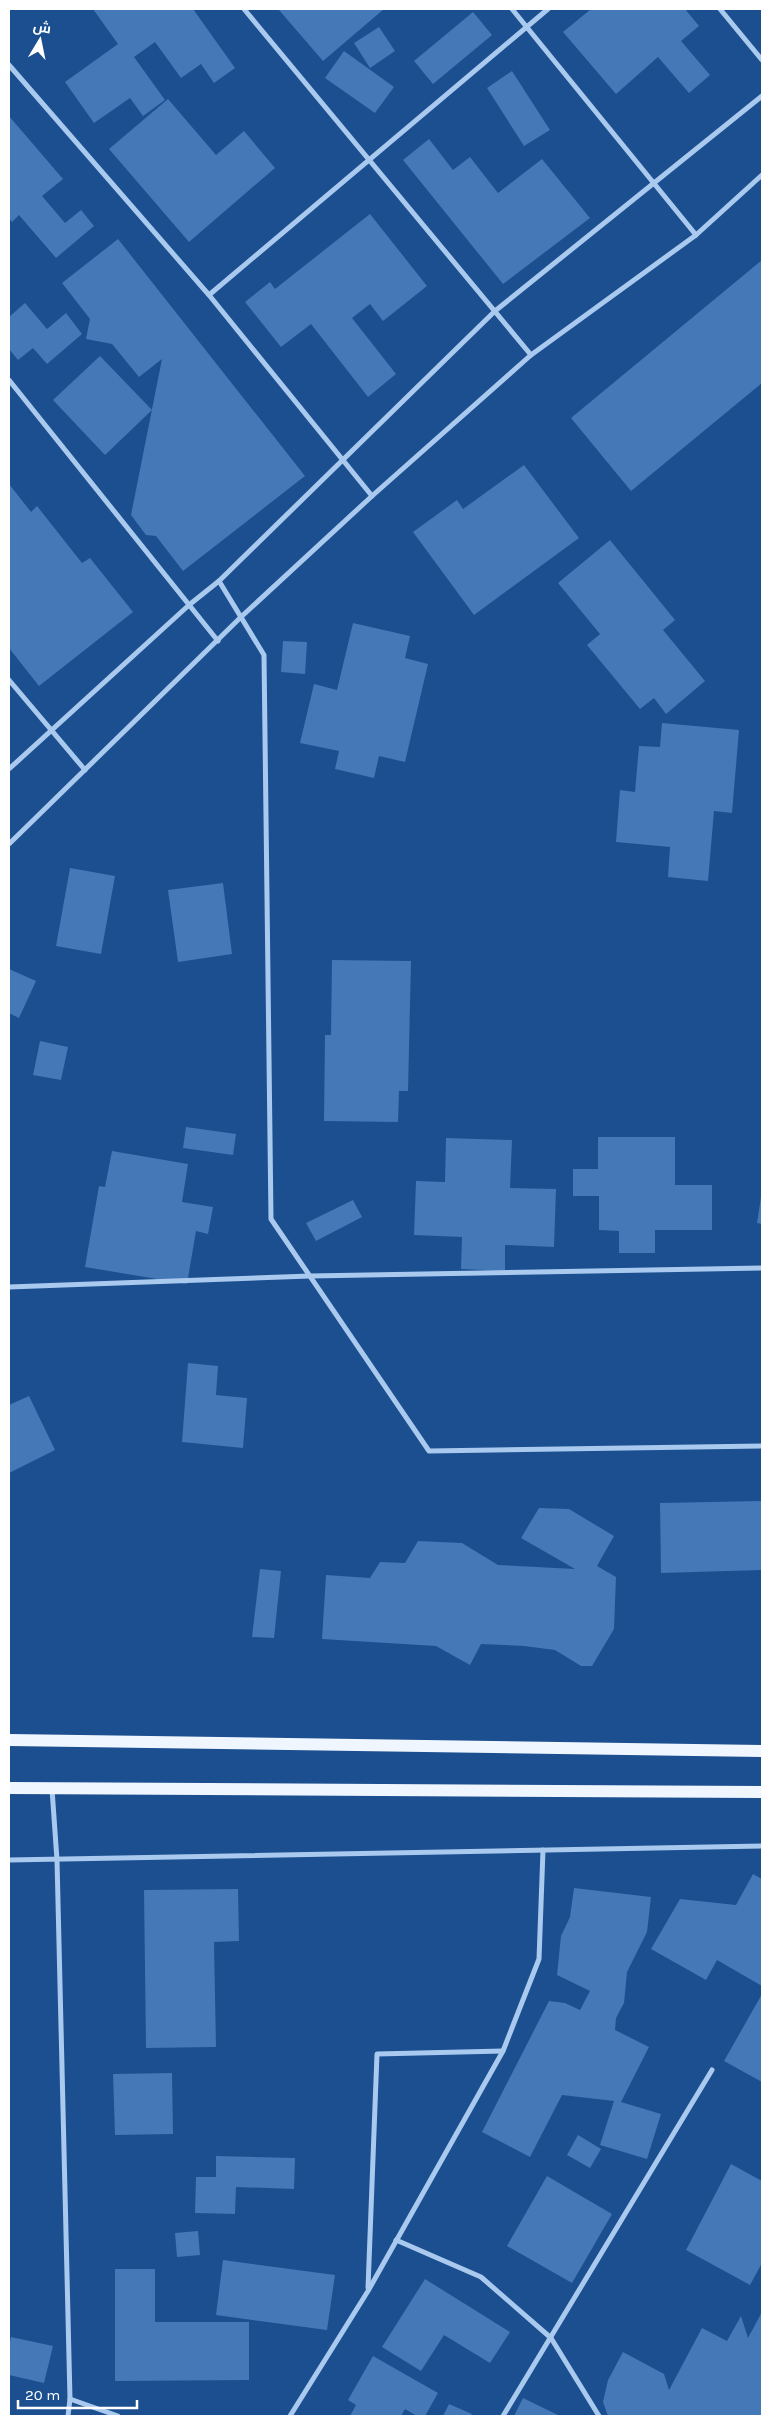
<svg xmlns="http://www.w3.org/2000/svg" width="771" height="2425" font-family="Karla,Cairo,sans-serif">
	<style>
		.building { fill: #4478b7 }
		.lines { fill: none; stroke-linecap: round; stroke-linejoin: round }
		.street { stroke: #a9c9ee; stroke-width: 5 }
		.primary { stroke: #f0f6ff; stroke-width: 12 }
	</style>
	<rect width="100%" height="100%" fill="#1b4f8f"/>
	<!-- building -->
	<g class="building">
		<polygon points="93,9 193,9 235,68 214,83 201,64 181,78 155,42 134,57 165,100 143,116 130,98 94,123 65,82 118,44"/>
		<polygon points="281,9 384,9 323,61 279,10"/>
		<polygon points="591,9 685,9 699,26 681,41 710,75 689,93 658,57 616,94 563,32"/>
		<polygon points="473,12 492,35 433,84 414,61"/>
		<polygon points="379,27 395,51 370,68 354,43"/>
		<polygon points="344,51 394,87 375,113 325,78"/>
		<polygon points="512,71 550,130 524,146 487,88"/>
		<polygon points="168,99 216,155 244,131 275,168 189,242 109,149"/>
		<polygon points="9,116 63,179 42,196 65,223 81,210 94,226 56,258 19,215 12,222 9,218"/>
		<polygon points="429,139 453,170 470,157 498,193 542,159 590,218 503,284 403,160"/>
		<polygon points="370,214 427,286 383,321 370,304 352,318 396,374 368,397 311,324 281,347 245,302 270,282 275,289"/>
		<polygon points="118,239 305,476 183,571 156,536 146,535 131,515 162,359 139,377 112,344 86,339 90,319 62,283"/>
		<polygon points="762,260 762,383 631,491 571,418"/>
		<polygon points="25,303 47,329 66,313 82,334 47,364 33,348 18,360 9,349 9,317"/>
		<polygon points="100,356 152,410 105,455 53,400"/>
		<polygon points="524,465 579,538 474,615 413,532 457,500 463,509"/>
		<polygon points="9,484 31,512 37,506 82,563 90,558 133,612 39,686 9,648"/>
		<polygon points="610,540 675,620 663,630 705,681 666,714 654,698 640,709 587,645 600,634 558,583"/>
		<polygon points="353,623 410,636 405,658 428,664 405,762 379,756 374,778 335,769 339,751 300,743 314,684 337,690"/>
		<polygon points="283,641 307,642 305,674 281,672"/>
		<polygon points="662,723 739,730 732,813 714,811 708,881 668,877 670,847 616,842 620,790 635,792 639,746 660,747"/>
		<polygon points="70,868 115,876 101,954 56,946"/>
		<polygon points="223,883 232,954 178,962 168,890"/>
		<polygon points="332,960 411,961 408,1091 399,1091 398,1122 324,1121 325,1035 331,1035"/>
		<polygon points="9,969 36,981 19,1018 9,1013"/>
		<polygon points="40,1041 68,1047 61,1080 33,1075"/>
		<polygon points="186,1127 236,1134 233,1155 183,1148"/>
		<polygon points="598,1137 675,1137 675,1185 712,1185 712,1230 655,1230 655,1253 619,1253 619,1231 599,1230 599,1196 573,1196 573,1169 598,1169"/>
		<polygon points="446,1138 512,1140 510,1188 556,1189 554,1247 505,1245 505,1271 461,1269 462,1237 414,1235 416,1181 445,1182"/>
		<polygon points="112,1151 188,1164 182,1202 213,1207 208,1234 196,1231 187,1284 85,1267 99,1186 105,1187"/>
		<polygon points="761,1197 762,1197 762,1224 757,1223"/>
		<polygon points="353,1200 362,1217 316,1241 306,1223"/>
		<polygon points="188,1363 218,1366 216,1395 247,1398 243,1448 182,1442"/>
		<polygon points="29,1396 55,1450 9,1473 9,1405"/>
		<polygon points="762,1501 762,1570 661,1573 660,1503"/>
		<polygon points="539,1508 569,1509 614,1536 597,1566 616,1577 614,1629 592,1666 581,1666 555,1650 524,1646 481,1644 470,1665 436,1646 322,1639 326,1575 370,1578 380,1562 405,1563 418,1541 462,1543 498,1565 575,1569 521,1538"/>
		<polygon points="260,1569 281,1571 274,1638 252,1637"/>
		<polygon points="753,1874 762,1879 762,1986 717,1960 706,1980 651,1949 680,1899 736,1905"/>
		<polygon points="574,1888 651,1897 647,1932 627,1972 624,2003 616,2018 615,2030 649,2047 621,2102 661,2114 647,2159 600,2145 614,2101 562,2095 530,2157 482,2132 549,2001 565,2003 580,2010 590,1991 557,1975 561,1936 570,1917"/>
		<polygon points="238,1889 239,1941 214,1942 216,2047 146,2048 144,1890"/>
		<polygon points="762,1994 762,2082 724,2061"/>
		<polygon points="172,2073 173,2134 115,2135 113,2074"/>
		<polygon points="578,2135 601,2149 590,2168 567,2155"/>
		<polygon points="216,2156 295,2158 294,2189 236,2187 235,2214 195,2213 196,2177 216,2177"/>
		<polygon points="731,2164 762,2181 762,2263 750,2285 686,2250"/>
		<polygon points="547,2176 612,2214 572,2283 507,2246"/>
		<polygon points="198,2231 200,2255 177,2257 175,2233"/>
		<polygon points="223,2260 335,2275 327,2330 216,2315"/>
		<polygon points="115,2269 155,2269 155,2322 249,2322 249,2380 115,2381"/>
		<polygon points="425,2279 510,2332 490,2363 444,2335 421,2371 382,2347"/>
		<polygon points="762,2312 762,2416 608,2416 603,2402 608,2380 623,2352 664,2374 669,2390 702,2328 727,2341 741,2316 748,2338"/>
		<polygon points="11,2337 53,2346 44,2383 9,2375 9,2348"/>
		<polygon points="373,2356 438,2393 425,2416 417,2416 405,2409 401,2416 350,2416 356,2405 348,2400"/>
		<polygon points="523,2398 560,2416 514,2416"/>
		<polygon points="449,2404 472,2414 470,2416 443,2416"/>
	</g>
	<g class="lines">
		<!-- street -->
		<g class="street">
			<polyline points="244,9 531,355"/>
			<polyline points="512,9 696,235"/>
			<polyline points="720,9 762,60"/>
			<polyline points="9,65 209,295 372,496"/>
			<polyline points="209,295 548,9"/>
			<polyline points="9,380 218,641"/>
			<polyline points="219,581 264,655 271,1219 429,1451 762,1446"/>
			<polyline points="9,680 85,770"/>
			<polyline points="9,769 189,605 219,581 495,311 762,96"/>
			<polyline points="9,844 241,617 372,496 531,355 696,235 762,175"/>
			<polyline points="9,1287 310,1276 762,1268"/>
			<polyline points="52,1789 57,1860 70,2399 68,2416"/>
			<polyline points="9,1860 762,1846"/>
			<polyline points="396,2240 481,2277 551,2338 599,2416"/>
			<polyline points="368,2288 377,2054 503,2051"/>
			<polyline points="70,2399 118,2416"/>
			<polyline points="290,2416 368,2291 503,2051 539,1959 543,1850"/>
			<polyline points="503,2416 712,2070"/>
		</g>
		<!-- primary -->
		<g class="primary">
			<polyline points="9,1740 762,1751"/>
			<polyline points="9,1788 762,1792"/>
		</g>
	</g>
	<!-- border -->
	<rect width="771" height="2425" fill="none" stroke="#ffffff" stroke-width="20"/>
	<!-- north arrow -->
	<g transform="translate(40 40) rotate(10)" stroke="#1b4f8f" stroke-width="4" paint-order="stroke">
	<path d="M0-4L9 19L0 12L-9 19Z" fill="#ffffff"/>
	<text y="-8" font-size="14" font-weight="bold" text-anchor="middle" fill="#ffffff">ش</text>
	</g>
	<!-- scale -->
	<path d="M18 2400v8h119v-8" fill="none" stroke="#ffffff" stroke-width="2.5"/>
	<text x="25" y="2400" font-size="15" fill="#ffffff" stroke="#1b4f8f" stroke-width="4" paint-order="stroke">20 m</text>
</svg>
